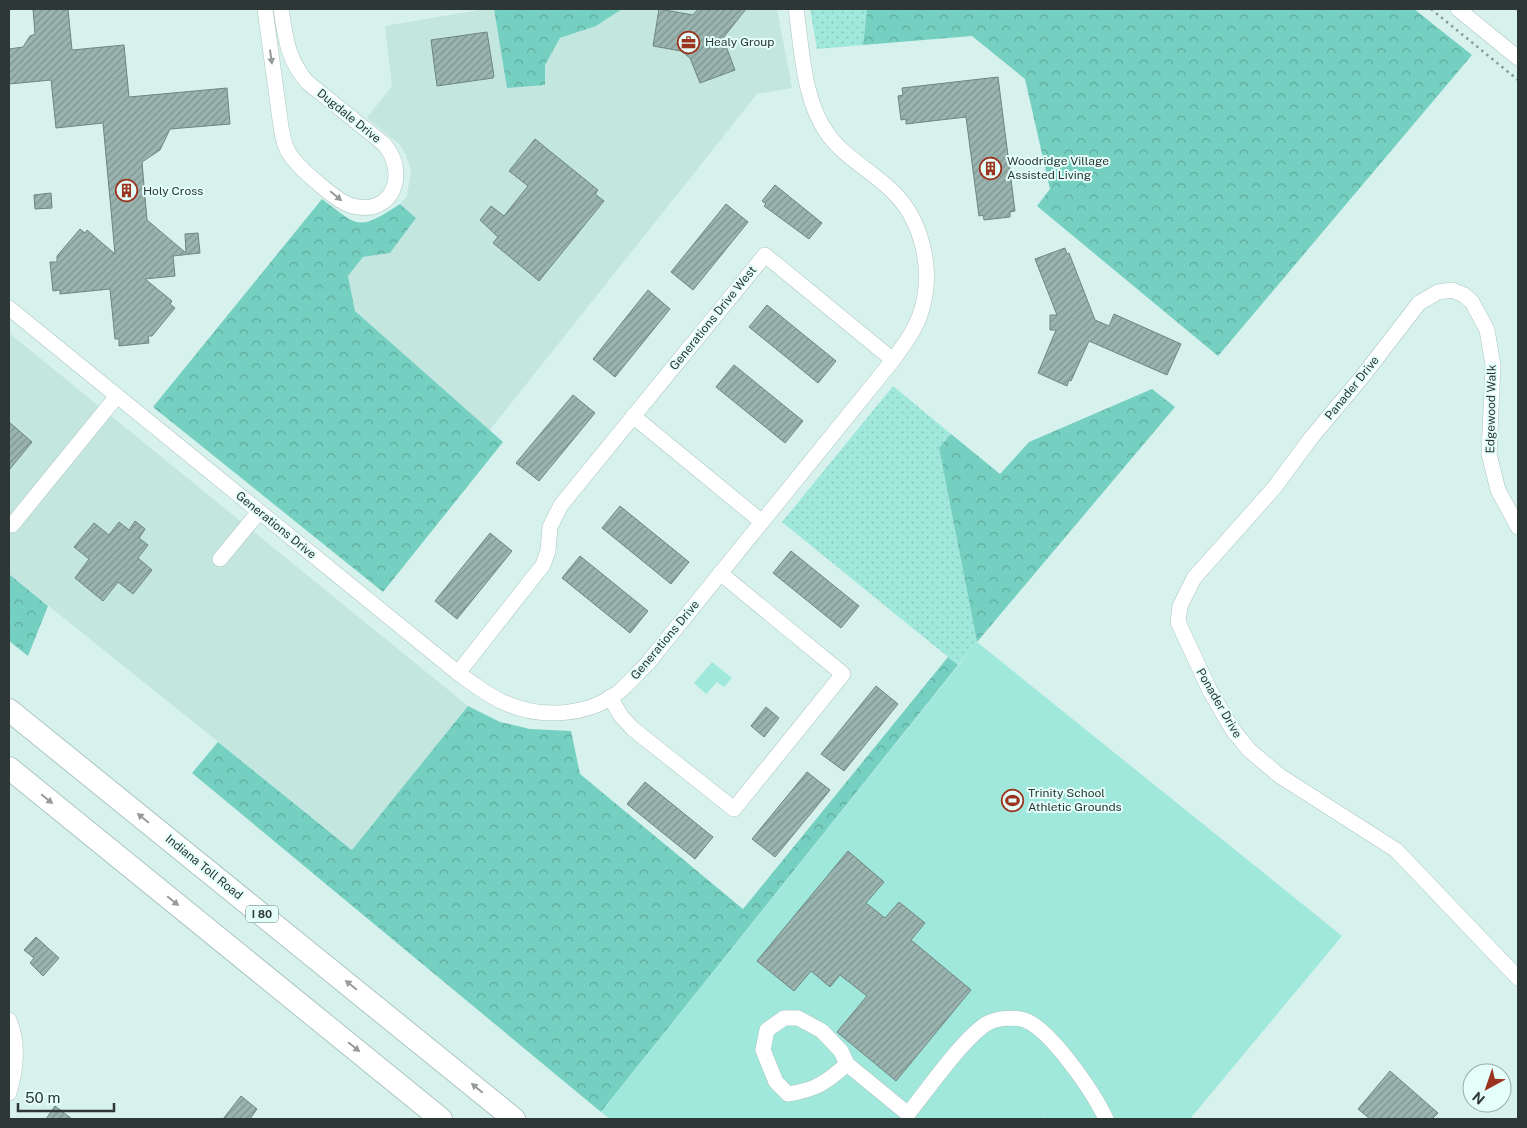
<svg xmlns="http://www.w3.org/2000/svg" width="1527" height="1128" font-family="'Public Sans',sans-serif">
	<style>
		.built { fill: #c3e6df }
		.grass { fill: url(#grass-dots) }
		.forest { fill: url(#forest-crowns) }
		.green { fill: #a1e8dc }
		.building { fill: url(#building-hatch); stroke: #6e8681 }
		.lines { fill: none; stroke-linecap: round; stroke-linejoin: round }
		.minor-casing { stroke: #acc6c1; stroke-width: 16 }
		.highway-casing { stroke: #acc6c1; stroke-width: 24 }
		.path { stroke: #889b97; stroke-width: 2.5; stroke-dasharray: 2.5 4; stroke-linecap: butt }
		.minor { stroke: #fff; stroke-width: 15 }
		.highway { stroke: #fff; stroke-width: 22 }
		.oneway { fill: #969b9a }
		.labels { text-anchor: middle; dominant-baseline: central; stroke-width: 4; stroke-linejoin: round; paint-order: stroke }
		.shield { fill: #e4fffa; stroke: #647370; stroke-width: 1 }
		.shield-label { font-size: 11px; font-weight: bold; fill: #2d3735 }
		.poi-label { font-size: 12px; fill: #2d3735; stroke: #e4fffa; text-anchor: start }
		.street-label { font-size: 12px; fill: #2d3735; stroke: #e4fffa }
	</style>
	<defs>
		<pattern id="grass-dots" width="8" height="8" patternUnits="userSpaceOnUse" patternTransform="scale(1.25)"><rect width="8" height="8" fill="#a1e8dc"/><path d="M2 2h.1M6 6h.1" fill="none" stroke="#8bc8bd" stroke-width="1.8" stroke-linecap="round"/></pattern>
		<pattern id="forest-crowns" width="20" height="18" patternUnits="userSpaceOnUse" patternTransform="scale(1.25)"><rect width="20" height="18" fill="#75d0c2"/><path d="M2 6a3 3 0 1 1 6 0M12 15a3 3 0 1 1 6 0" fill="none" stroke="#60aa9e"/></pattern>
		<pattern id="building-hatch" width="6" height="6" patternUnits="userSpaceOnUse" patternTransform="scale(1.25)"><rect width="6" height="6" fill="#9ab4af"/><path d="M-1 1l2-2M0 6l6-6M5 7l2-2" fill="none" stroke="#7e938f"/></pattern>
	</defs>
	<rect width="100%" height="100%" fill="#d7f1ec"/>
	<!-- built -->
	<g class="built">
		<polygon points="485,9 494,9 508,88 545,85 545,65 560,38 596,26 622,9 777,9 792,88 757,94 489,431 355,311 348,276 363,257 390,253 416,218 400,204 407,196 411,170 406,155 400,145 367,118 392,86 385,26"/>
		<polygon points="9,333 468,706 353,850 9,574"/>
	</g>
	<!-- grass -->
	<g class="grass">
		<polygon points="810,9 867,9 863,45 817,49"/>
		<polygon points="893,386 951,434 939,448 977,642 958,665 782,522"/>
	</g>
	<!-- forest -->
	<g class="forest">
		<polygon points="494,9 622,9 596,26 560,38 545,65 545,85 507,88"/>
		<polygon points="867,9 1414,9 1472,55 1218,356 1037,206 1050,189 1025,79 972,36 863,45"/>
		<path d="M322,199C360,228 358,231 400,204L416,218L390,253L363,257L348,276L355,311L503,442L383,592L153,407Z"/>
		<polygon points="1152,389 1175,407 977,642 939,448 951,434 1000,474 1029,442"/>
		<polygon points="9,574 48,606 28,656 9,641"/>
		<polygon points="948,657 958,665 601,1112 192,773 218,742 352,850 468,706 500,722 530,729 571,731 580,774 743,909"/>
	</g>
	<!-- green -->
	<g class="green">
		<polygon points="977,642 1342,936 1190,1119 1047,1119 1044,1117 1042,1119 610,1119 601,1112"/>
		<polygon points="712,662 732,678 724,687 717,682 706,694 694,683"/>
	</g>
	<!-- building -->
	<g class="building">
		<polygon points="33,9 68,9 72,50 124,45 129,97 227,88 230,124 170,129 160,150 142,162 147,220 186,253 185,234 198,233 200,253 173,256 175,276 145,279 172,301 170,304 175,308 152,336 148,336 149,343 119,346 119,339 115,339 110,289 60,294 60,290 53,291 50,262 57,262 57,256 80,229 85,233 87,230 115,254 103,123 56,128 51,80 9,84 9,49 23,47 30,36 35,34"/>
		<polygon points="659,9 693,15 698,9 746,9 723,38 735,70 700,83 690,58 681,51 653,46"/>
		<polygon points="487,32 494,76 493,78 437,86 431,40"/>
		<polygon points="998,77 1015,211 1010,212 1010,217 984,220 983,215 979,216 966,117 906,124 906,119 901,120 898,96 903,95 902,88"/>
		<polygon points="535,139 598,190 595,194 604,201 539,281 493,243 498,237 480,220 491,206 504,216 528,186 509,171"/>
		<polygon points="775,185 822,223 809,239 764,206 766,204 762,201"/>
		<polygon points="51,193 52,208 35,209 34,195"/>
		<polygon points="726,204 748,222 693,290 671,272"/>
		<polygon points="1065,248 1067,254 1069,253 1095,320 1109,326 1114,314 1181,344 1167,375 1089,341 1071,381 1069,380 1067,386 1038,373 1056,330 1050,330 1050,315 1057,315 1035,259"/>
		<polygon points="648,290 670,309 615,377 593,359"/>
		<polygon points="767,305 836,361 818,383 749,327"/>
		<polygon points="734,365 803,421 785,443 716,387"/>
		<polygon points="573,395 595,413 539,481 516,463"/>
		<polygon points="9,422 32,442 9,470"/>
		<polygon points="620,506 689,562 671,584 602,528"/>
		<polygon points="135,521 145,529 139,538 148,545 138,558 152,570 133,594 118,582 103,601 75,578 89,559 74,547 94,523 109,535 119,522 129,530"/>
		<polygon points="490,533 512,551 457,619 435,601"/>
		<polygon points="791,551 859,606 841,628 773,573"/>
		<polygon points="580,556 648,611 630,633 562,578"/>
		<polygon points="876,686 898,704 844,771 821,754"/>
		<polygon points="766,707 779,718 764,737 751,726"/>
		<polygon points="807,772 830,790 775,857 752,839"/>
		<polygon points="645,782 713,837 695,859 627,804"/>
		<polygon points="848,851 884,882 866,903 885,918 899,902 925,923 911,940 971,990 896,1081 837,1032 867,996 840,975 830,987 811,971 794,991 757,961"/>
		<polygon points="36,937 59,958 43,976 30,963 34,958 24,950"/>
		<polygon points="1390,1071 1438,1113 1432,1119 1370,1119 1358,1109"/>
		<polygon points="241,1096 257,1109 250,1119 223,1119"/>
		<polygon points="55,1106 72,1119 46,1119"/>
	</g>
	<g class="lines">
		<defs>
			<g id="minor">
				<path d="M265,9L281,127C283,137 284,147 291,156C300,169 338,203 353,206C393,216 409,173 384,144L307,82C287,58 286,39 281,9"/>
				<polyline points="1458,9 1518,58"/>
				<path d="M9,308L458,673C472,683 487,695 503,702C539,719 588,717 620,691C629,683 638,673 647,664L893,360C903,346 914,332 920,315C935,272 923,219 890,189C870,170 843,156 827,133C803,99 802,49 796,9"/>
				<polyline points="633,416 762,522"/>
				<polyline points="12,525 117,396"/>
				<polyline points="1518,527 1498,490 1489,454 1493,365 1487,330 1472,302 1464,295 1452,290 1438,292 1419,303 1362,377 1311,438 1274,488 1194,578 1180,606 1178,622 1210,691 1232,729 1249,750 1280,776 1396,850 1518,978"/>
				<polyline points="220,559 259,512"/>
				<polyline points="458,673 543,565 548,551 550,527 561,505 765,255 893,360"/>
				<polyline points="610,697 621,716 633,729 734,809 843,674 720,573"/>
				<path d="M9,1020C19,1042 16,1070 9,1093"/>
				<path d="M847,1064C827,1082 816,1090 788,1094L776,1082L763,1050L767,1030L784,1018H798L822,1031L841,1051L847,1064L908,1114C928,1089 962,1040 986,1024C996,1018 1016,1016 1027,1021C1053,1033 1094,1093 1106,1119"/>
			</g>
			<g id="highway">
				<polyline points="9,710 514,1119"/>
				<polyline points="9,768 441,1119"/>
			</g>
		</defs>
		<!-- minor casing -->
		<use href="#minor" class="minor-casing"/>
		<!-- highway casing -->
		<use href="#highway" class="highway-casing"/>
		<!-- path -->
		<polyline class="path" points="1431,9 1518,80"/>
		<!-- minor -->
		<use href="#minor" class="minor"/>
		<!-- highway -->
		<use href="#highway" class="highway"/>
	</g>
	<!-- one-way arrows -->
	<defs><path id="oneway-solid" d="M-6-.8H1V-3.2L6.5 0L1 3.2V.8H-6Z" transform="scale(1.25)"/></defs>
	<g class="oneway">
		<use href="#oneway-solid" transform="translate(271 57) rotate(82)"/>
		<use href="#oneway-solid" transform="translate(336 196) rotate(40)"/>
		<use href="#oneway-solid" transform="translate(47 799) rotate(39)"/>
		<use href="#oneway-solid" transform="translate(143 818) rotate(-141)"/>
		<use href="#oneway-solid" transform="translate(173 901) rotate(39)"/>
		<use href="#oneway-solid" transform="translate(351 985) rotate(-141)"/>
		<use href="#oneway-solid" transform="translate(354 1047) rotate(39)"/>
		<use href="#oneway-solid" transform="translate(477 1088) rotate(-140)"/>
	</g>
	<!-- icons -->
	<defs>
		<symbol id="office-ring" viewBox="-11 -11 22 22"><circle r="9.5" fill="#e4fffa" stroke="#9c331e" stroke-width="1.5"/><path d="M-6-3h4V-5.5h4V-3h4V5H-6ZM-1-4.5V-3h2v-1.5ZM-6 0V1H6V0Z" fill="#9c331e"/></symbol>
		<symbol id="building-ring" viewBox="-11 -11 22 22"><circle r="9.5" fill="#e4fffa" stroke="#9c331e" stroke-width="1.5"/><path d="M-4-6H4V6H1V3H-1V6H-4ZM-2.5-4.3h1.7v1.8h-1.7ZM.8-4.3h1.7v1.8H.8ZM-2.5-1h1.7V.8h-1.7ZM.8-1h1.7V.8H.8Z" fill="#9c331e"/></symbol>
		<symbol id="stadium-ring" viewBox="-11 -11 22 22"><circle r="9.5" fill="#e4fffa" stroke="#9c331e" stroke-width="1.5"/><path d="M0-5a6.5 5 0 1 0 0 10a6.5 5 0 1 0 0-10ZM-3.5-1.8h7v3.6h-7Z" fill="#9c331e"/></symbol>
	</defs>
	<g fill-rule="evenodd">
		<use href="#office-ring" x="676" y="30" width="25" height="25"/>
		<use href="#building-ring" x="978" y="156" width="25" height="25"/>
		<use href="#building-ring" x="114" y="178" width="25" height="25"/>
		<use href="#stadium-ring" x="1000" y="788" width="25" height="25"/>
	</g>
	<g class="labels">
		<!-- shield labels -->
		<rect class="shield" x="246" y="905.5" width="32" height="17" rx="4"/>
		<g class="shield-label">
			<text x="262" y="914">I 80</text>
		</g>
		<!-- poi labels -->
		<g class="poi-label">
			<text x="705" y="42">Healy Group</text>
			<text x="1007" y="161">Woodridge Village<tspan x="1007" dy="14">Assisted Living</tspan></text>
			<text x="143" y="191">Holy Cross</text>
			<text x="1028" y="793">Trinity School<tspan x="1028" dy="14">Athletic Grounds</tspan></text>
		</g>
		<!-- street labels -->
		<g class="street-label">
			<text transform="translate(349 116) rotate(39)">Dugdale Drive</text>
			<text transform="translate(713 318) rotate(-51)">Generations Drive West</text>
			<text transform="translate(1352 388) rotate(-51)">Panader Drive</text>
			<text transform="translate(1491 409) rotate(-89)">Edgewood Walk</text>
			<text transform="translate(276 525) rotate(39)">Generations Drive</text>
			<text transform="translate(665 640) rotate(-50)">Generations Drive</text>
			<text transform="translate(1219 703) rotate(60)">Ponader Drive</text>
			<text transform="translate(204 867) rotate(39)">Indiana Toll Road</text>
		</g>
	</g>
	<!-- border -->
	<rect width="1527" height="1128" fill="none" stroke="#2d3735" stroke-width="20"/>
	<!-- north arrow -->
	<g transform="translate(1487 1088) rotate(220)"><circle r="24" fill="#e4fffa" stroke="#9bafab"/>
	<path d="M0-4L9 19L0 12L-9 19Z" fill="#9c331e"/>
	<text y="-8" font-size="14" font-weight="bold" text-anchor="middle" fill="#2d3735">N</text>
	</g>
	<!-- scale -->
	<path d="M18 1103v8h96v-8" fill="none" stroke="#2d3735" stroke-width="2.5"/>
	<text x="25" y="1103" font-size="15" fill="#2d3735" stroke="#e4fffa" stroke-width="4" paint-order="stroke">50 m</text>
</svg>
